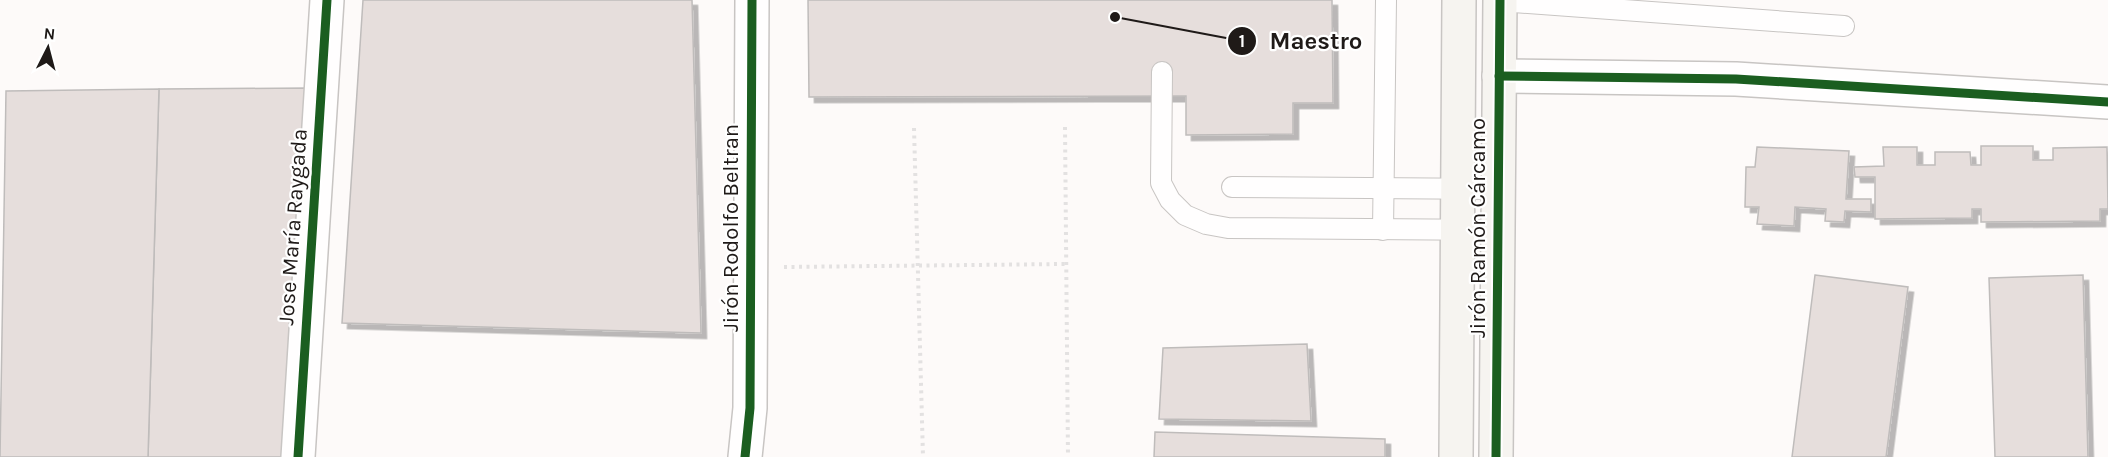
<svg xmlns="http://www.w3.org/2000/svg" width="2108" height="457" font-family="Karla,sans-serif">
	<style>
		.building { fill: #e6dedc; stroke: #bfbcbb; stroke-width: 1.5; filter: url(#shadow) }
		.lines { fill: none; stroke-linecap: round; stroke-linejoin: round }
		.lane-casing { stroke: #c8c5c3; stroke-width: 22 }
		.street-casing { stroke: #c8c5c3; stroke-width: 36 }
		.secondary-casing { stroke: #c8c5c3; stroke-width: 36 }
		.path { stroke: #e3e1e1; stroke-width: 4; stroke-dasharray: 3 4.5; stroke-linecap: butt }
		.lane { stroke: #fffefe; stroke-width: 20 }
		.street { stroke: #fffefe; stroke-width: 33 }
		.secondary { stroke: #f6f4f0; stroke-width: 33 }
		.cycleway-casing { stroke: #fff; stroke-width: 13 }
		.cycleway { stroke: #1b5e20; stroke-width: 9 }
		.labels { text-anchor: middle; dominant-baseline: central; stroke-width: 4.5; stroke-linejoin: round; paint-order: stroke }
		.street-label { font-size: 22px; fill: #1f1a18; stroke: #fff }
		.leader { fill: none; stroke: #1f1a18; stroke-width: 2 }
		.callout-dot { fill: #1f1a18; stroke: #fff; stroke-width: 2 }
		.mark-label { font-size: 18px; text-anchor: middle; font-weight: bold; fill: #fff }
		.callout-label { font-size: 24px; text-anchor: middle; font-weight: bold; fill: #1f1a18; stroke: #fff; stroke-width: 4.5; stroke-linejoin: round; paint-order: stroke }
	</style>
	<defs>
		<filter id="shadow"><feDropShadow dx="5.5" dy="5.5" stdDeviation="0" flood-color="#0004"/></filter>
	</defs>
	<rect width="100%" height="100%" fill="#fdfaf9"/>
	<!-- building -->
	<g class="building">
		<polygon points="363,0 692,0 701,333 342,323"/>
		<polygon points="808,0 1332,0 1333,103 1293,103 1293,134 1186,135 1186,96 809,97"/>
		<polygon points="308,88 287,457 148,457 159,89"/>
		<polygon points="159,89 148,457 0,457 6,91"/>
		<polygon points="1981,146 2033,146 2033,160 2053,160 2053,148 2107,147 2108,209 2100,209 2100,221 1981,222 1981,209 1972,209 1972,218 1875,219 1875,177 1855,177 1854,167 1884,166 1883,147 1917,147 1917,165 1935,165 1935,152 1970,152 1971,165 1981,165"/>
		<polygon points="1757,147 1849,151 1846,199 1871,199 1871,212 1845,211 1844,222 1825,221 1826,209 1795,207 1794,226 1757,224 1759,207 1745,207 1746,167 1755,167"/>
		<polygon points="1815,275 1908,287 1886,457 1792,457"/>
		<polygon points="2083,275 2088,457 1995,457 1989,278"/>
		<polygon points="1307,344 1311,421 1159,419 1163,348"/>
		<polygon points="1155,432 1385,439 1385,457 1154,457"/>
	</g>
	<g class="lines">
		<defs>
			<g id="lane">
				<polyline points="1500,1 1844,26"/>
				<polyline points="1162,72 1161,183 1170,200 1185,215 1206,224 1228,228 1498,230"/>
				<polyline points="1232,187 1498,189"/>
				<polyline points="1383,230 1386,0"/>
			</g>
			<g id="street">
				<polyline points="1499,76 1736,79 2108,102"/>
				<polyline points="298,457 327,0"/>
				<polyline points="745,457 750,408 752,0"/>
			</g>
			<g id="secondary">
				<polyline points="1456,457 1459,0"/>
				<polyline points="1496,457 1500,0"/>
			</g>
		</defs>
		<!-- lane casing -->
		<use href="#lane" class="lane-casing"/>
		<!-- street casing -->
		<use href="#street" class="street-casing"/>
		<!-- secondary casing -->
		<use href="#secondary" class="secondary-casing"/>
		<!-- path -->
		<g class="path">
			<polyline points="1065,127 1068,457"/>
			<polyline points="914,128 923,457"/>
			<polyline points="784,267 1065,264"/>
		</g>
		<!-- lane -->
		<use href="#lane" class="lane"/>
		<!-- street -->
		<use href="#street" class="street"/>
		<!-- secondary -->
		<use href="#secondary" class="secondary"/>
		<defs>
			<g id="cycleway">
				<polyline points="1499,76 1736,79 2108,102"/>
				<polyline points="298,457 327,0"/>
				<polyline points="745,457 750,408 752,0"/>
				<polyline points="1496,457 1500,0"/>
			</g>
		</defs>
		<!-- cycleway casing -->
		<use href="#cycleway" class="cycleway-casing"/>
		<!-- cycleway -->
		<use href="#cycleway" class="cycleway"/>
	</g>
	<g class="labels">
		<!-- street labels -->
		<g class="street-label">
			<text transform="translate(293 227) rotate(-86)">Jose María Raygada</text>
			<text transform="translate(731 228) rotate(-90)">Jirón Rodolfo Beltran</text>
			<text transform="translate(1478 228) rotate(-90)">Jirón Ramón Cárcamo</text>
		</g>
	</g>
	<!-- callouts -->
	<path class="leader" d="M1115 17L1242 41"/>
	<g class="callout-dot">
		<circle cx="1115" cy="17" r="6"/>
		<circle cx="1242" cy="41" r="15"/>
	</g>
	<g class="mark-label">
		<text x="1242" y="47">1</text>
	</g>
	<g class="callout-label">
		<text x="1316" y="49">Maestro</text>
	</g>
	<!-- north arrow -->
	<g transform="translate(48 48) rotate(6)" stroke="#ffffff" stroke-width="4.5" paint-order="stroke">
	<path d="M0-4.5L10 22L0 15L-10 22Z" fill="#1f1a18"/>
	<text y="-9" font-size="16" font-weight="bold" text-anchor="middle" fill="#1f1a18">N</text>
	</g>
</svg>
